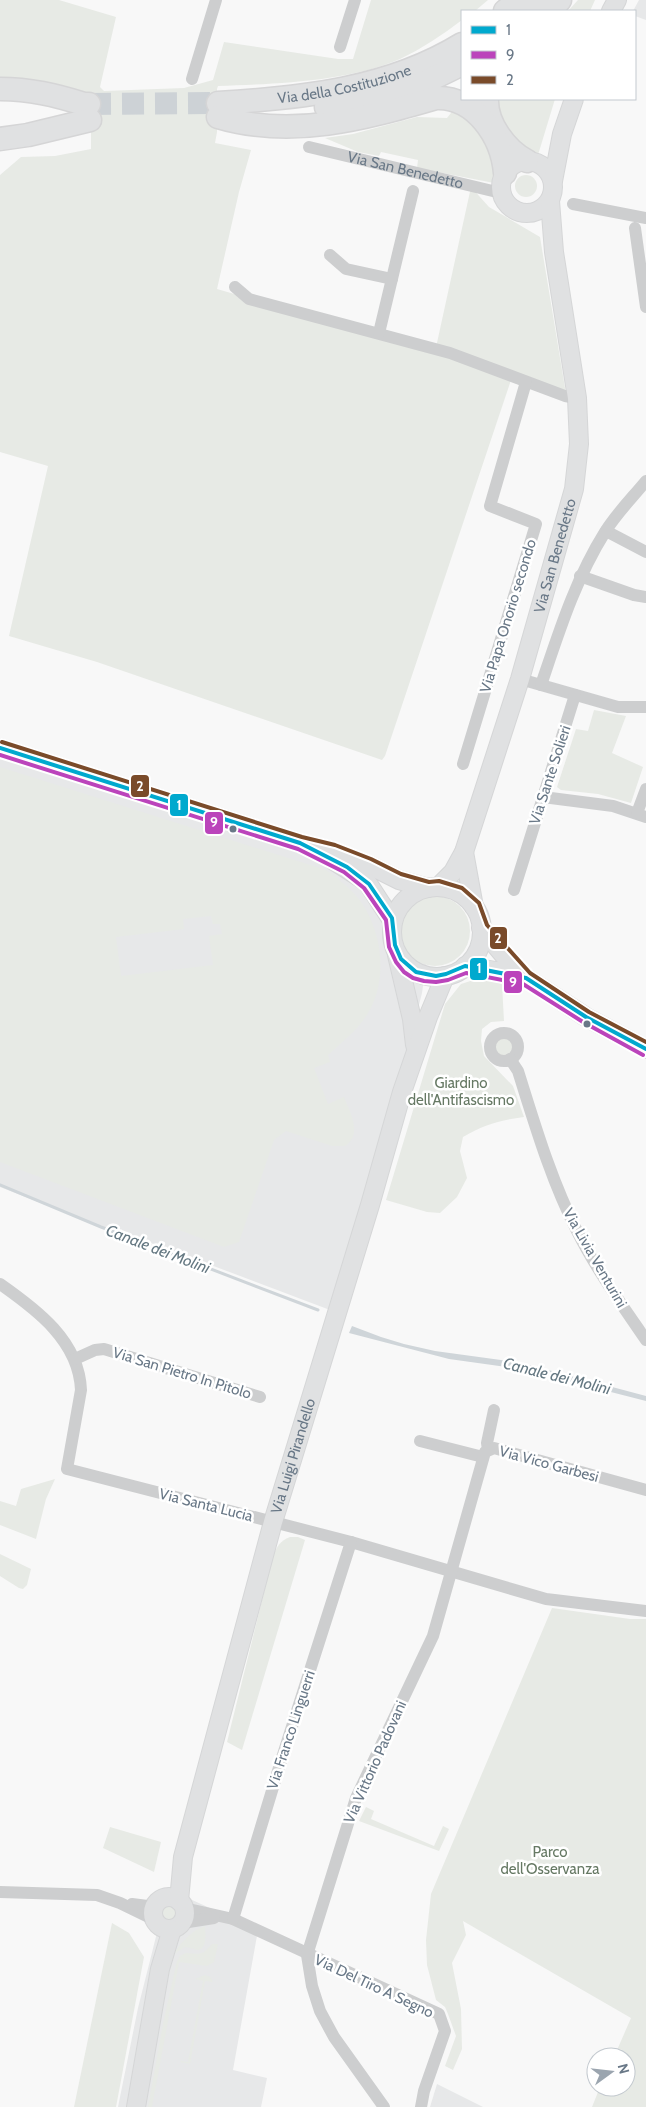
<svg xmlns="http://www.w3.org/2000/svg" width="646" height="2107" font-family="Cabin,sans-serif">
	<style>
		.built { fill: #e7e8e9 }
		.green { fill: #e7eae5; fill-rule: evenodd }
		.water { fill: #cfd5d9 }
		.lines { fill: none; stroke-linecap: round; stroke-linejoin: round }
		.stream { stroke: #cfd5d9; stroke-width: 3 }
		.highway-tunnel { stroke: #cdd2d6; stroke-width: 22; stroke-dasharray: 22 11; stroke-linecap: butt }
		.secondary-casing { stroke: #d5d6d7; stroke-width: 20 }
		.highway-casing { stroke: #d5d5d6; stroke-width: 25 }
		.street { stroke: #cdcecf; stroke-width: 12 }
		.secondary { stroke: #e0e1e2; stroke-width: 18 }
		.highway { stroke: #e0e1e2; stroke-width: 22 }
		.bus-1-casing { stroke: #fff; stroke-width: 8 }
		.bus-2-casing { stroke: #fff; stroke-width: 8 }
		.bus-3-casing { stroke: #fff; stroke-width: 8 }
		.bus-1 { stroke: #00a9ce; stroke-width: 4 }
		.bus-2 { stroke: #b4b; stroke-width: 4 }
		.bus-3 { stroke: #7a4b2a; stroke-width: 4 }
		.bus-dot { fill: #697887; stroke: #fff; stroke-width: 2 }
		.labels { text-anchor: middle; dominant-baseline: central; stroke-width: 5; stroke-linejoin: round; paint-order: stroke }
		.street-label { font-size: 15px; fill: #697887; stroke: #fff }
		.park-label { font-size: 15px; fill: #667964; stroke: #fff }
		.water-label { font-size: 16px; font-style: italic; fill: #657882; stroke: #fff }
		.line-badge { stroke: #fff; stroke-width: 2 }
		.badge-label { font-size: 14px; text-anchor: middle; font-weight: bold; fill: #fff }
	</style>
	<rect width="100%" height="100%" fill="#f8f8f8"/>
	<!-- built -->
	<g class="built">
		<polygon points="639,0 646,0 646,20 635,16 635,11 633,11"/>
		<polygon points="0,750 337,860 379,889 430,936 422,993 381,1154 330,1310 166,1248 107,1229 0,1187"/>
		<polygon points="168,1889 258,1930 233,2070 267,2078 261,2107 118,2107 138,2008"/>
		<polygon points="437,2084 483,2107 430,2107"/>
	</g>
	<!-- green -->
	<g class="green">
		<path d="M0,0H59L116,17L100,87L104,91L184,88L213,80L224,42L338,59H353L371,0H488L475,11H462V20C442,35 423,48 400,59C347,82 275,84 218,86L217,89V132L215,143L251,150L239,192L217,289L435,352L471,187L489,207L540,237L566,394L512,377L385,756L382,760L97,662L9,636L48,466L0,452V175L21,157L55,156L91,149V93L0,84Z"/>
		<polygon points="578,0 595,0 590,11 568,11"/>
		<path d="M498,99H555L538,155C516,152 498,121 498,99Z"/>
		<polygon points="455,108 487,133 498,177 494,183 417,168 418,160 381,152 379,156 358,152 325,138 353,134 417,117 447,118"/>
		<circle cx="526" cy="186" r="11"/>
		<polygon points="594,710 626,716 612,753 643,767 631,803 598,794 561,790 557,787 576,729 588,731"/>
		<path d="M0,767L326,870C337,878 349,887 358,898C382,928 389,979 368,1013C358,1030 342,1042 328,1055L330,1062L314,1068L328,1104L344,1097C350,1113 363,1134 345,1146H332L286,1131L274,1140L239,1242L224,1247L0,1162ZM211,916L213,924H220L222,934L209,936L213,965L121,976L116,937L184,929L183,919Z"/>
		<circle cx="435" cy="931" r="35"/>
		<path d="M483,977H491L502,984L504,1021L491,1022L482,1029L481,1041L484,1056L513,1086L524,1117C501,1120 483,1125 463,1137L460,1151L467,1178L457,1197L440,1213L427,1212L386,1200L445,1004L461,984Z"/>
		<circle cx="504" cy="1047" r="11"/>
		<polygon points="55,1479 46,1499 36,1539 0,1525 0,1501 16,1506 21,1489"/>
		<path d="M290,1537H298L305,1540L242,1750L227,1742L273,1556C277,1546 280,1541 290,1537Z"/>
		<polygon points="0,1554 31,1569 27,1585 23,1589 19,1588 0,1576"/>
		<polygon points="552,1608 630,1619 646,1619 646,2107 592,2107 600,2087 626,2087 626,2057 614,2057 631,2018 463,1921 466,1935 452,1963 461,2009 462,2049 453,2070 445,2066 456,2036 448,2014 445,2007 436,2000 427,1965 426,1940 431,1894"/>
		<polygon points="366,1807 374,1811 371,1819 434,1846 443,1826 449,1829 439,1851 359,1821"/>
		<polygon points="110,1827 161,1842 154,1872 103,1848"/>
		<circle cx="169" cy="1913" r="10"/>
		<polygon points="112,1923 129,1933 144,1957 116,2107 74,2107"/>
		<path d="M205,1926C205,1933 208,1948 198,1950C195,1950 189,1947 185,1947L175,1953C180,1942 193,1930 205,1926Z"/>
		<path d="M212,1944H218L214,1962L207,1966L179,1962L152,2107H148L163,2024L177,1961L180,1956L186,1953C200,1954 202,1956 212,1944Z"/>
		<polygon points="205,1975 210,1977 213,1982 205,1981 190,2064 180,2062 181,2061 188,2062 203,1981 195,1979"/>
	</g>
	<!-- water -->
	<polygon class="water" points="352,1326 381,1337 404,1344 435,1351 522,1363 646,1396 646,1401 521,1369 449,1359 349,1333"/>
	<g class="lines">
		<!-- stream -->
		<polyline class="stream" points="0,1185 101,1227 318,1310"/>
		<!-- highway-tunnel -->
		<polyline class="highway-tunnel" points="89,104 218,103"/>
		<defs>
			<g id="secondary">
				<polyline points="611,11 617,0"/>
				<circle cx="527" cy="187" r="26"/>
				<polyline points="553,181 562,134 574,99"/>
				<polyline points="0,748 300,843 333,851 369,865 399,880 428,888"/>
				<polyline points="464,852 474,907"/>
				<polyline points="334,861 367,882 393,922"/>
				<path id="s2" d="M438,887L453,872L464,852L520,679L574,489L579,444L577,398L554,252L550,201"/>
				<circle cx="437" cy="932" r="45"/>
				<polyline points="481,928 507,959 526,978 586,1017 646,1049"/>
				<polyline points="397,955 412,1019 415,1045"/>
				<polyline points="465,966 502,972 525,978"/>
				<circle cx="169" cy="1913" r="16"/>
				<path id="s3" d="M179,1901L183,1857L273,1522L370,1205L402,1092L428,1017L445,976"/>
				<polyline points="136,2107 160,1969 172,1929"/>
			</g>
			<g id="highway">
				<polyline points="505,11 519,0"/>
				<polyline points="530,11 541,0"/>
				<polyline points="550,11 560,0"/>
				<path d="M0,89C30,89 55,95 84,104H89"/>
				<path d="M487,99C486,123 506,150 527,161"/>
				<path id="s4" d="M218,103C302,98 389,89 462,44"/>
				<polyline points="326,107 363,102 415,87 462,64"/>
				<path d="M218,117C292,139 364,119 436,98C475,96 502,137 505,173"/>
				<polyline points="0,139 28,135 90,120"/>
			</g>
		</defs>
		<!-- secondary casing -->
		<use href="#secondary" class="secondary-casing"/>
		<!-- highway casing -->
		<use href="#highway" class="highway-casing"/>
		<!-- street -->
		<g class="street">
			<polyline points="340,47 355,0"/>
			<polyline points="192,79 216,0"/>
			<path id="s1" d="M309,147L501,193"/>
			<polyline points="573,204 646,218"/>
			<polyline points="635,228 646,307"/>
			<polyline points="330,255 346,269 392,279"/>
			<polyline points="235,287 249,299 450,353 565,396 577,398"/>
			<polyline points="379,333 413,191"/>
			<polyline points="606,531 646,552"/>
			<polyline points="580,576 634,595 646,597"/>
			<polyline points="520,679 618,707 646,707"/>
			<path d="M541,685C559,632 575,580 605,532C616,514 632,498 646,481"/>
			<polyline points="463,764 536,524 490,506 526,382"/>
			<polyline points="543,797 613,806 646,817"/>
			<polyline points="637,813 646,789"/>
			<polyline points="514,890 575,695"/>
			<circle cx="504" cy="1047" r="14"/>
			<path d="M510,1059L518,1071C535,1125 551,1180 577,1231C596,1269 622,1305 646,1340"/>
			<path d="M0,1284C37,1310 79,1341 81,1390L67,1469L351,1542L546,1599L646,1611"/>
			<polyline points="75,1359 95,1350 104,1349 260,1397"/>
			<polyline points="420,1441 483,1457"/>
			<polyline points="488,1450 487,1443 494,1410"/>
			<polyline points="0,1892 97,1895 120,1903 155,1920"/>
			<polyline points="132,1904 155,1907"/>
			<polyline points="184,1908 233,1919 439,2014 445,2031 424,2091 421,2107"/>
			<polyline points="233,1919 281,1761 351,1542"/>
			<polyline points="182,1923 214,1918"/>
			<polyline points="384,2107 334,2037 320,2011 312,1986 307,1955 356,1798 433,1636 485,1452 494,1448 646,1490"/>
		</g>
		<!-- secondary -->
		<use href="#secondary" class="secondary"/>
		<!-- highway -->
		<use href="#highway" class="highway"/>
		<defs>
			<polyline id="bus-1" points="0,748 300,843 347,867 369,884 392,918 395,945 401,959 416,972 436,976 446,974 465,966 526,978 586,1017 646,1049"/>
			<polyline id="bus-2" points="0,755 298,849 344,872 364,888 386,920 389,947 396,962 404,972 413,978 424,981 436,982 448,980 466,973 523,984 583,1022 643,1055"/>
			<polyline id="bus-3" points="2,742 302,837 335,845 371,859 401,874 429,882 439,881 462,888 479,903 487,925 530,973 589,1012 646,1042"/>
		</defs>
		<!-- bus-1 casing -->
		<use href="#bus-1" class="bus-1-casing"/>
		<!-- bus-2 casing -->
		<use href="#bus-2" class="bus-2-casing"/>
		<!-- bus-3 casing -->
		<use href="#bus-3" class="bus-3-casing"/>
		<!-- bus-1 -->
		<use href="#bus-1" class="bus-1"/>
		<!-- bus-2 -->
		<use href="#bus-2" class="bus-2"/>
		<!-- bus-3 -->
		<use href="#bus-3" class="bus-3"/>
	</g>
	<!-- markers -->
	<g class="bus-dot">
		<circle cx="233" cy="829" r="4.5"/>
		<circle cx="587" cy="1024" r="4.5"/>
	</g>
	<g class="labels">
		<!-- street labels -->
		<g class="street-label">
			<text stroke="none"><textPath href="#s4" startOffset="128">Via della Costituzione</textPath></text>
			<text stroke="none"><textPath href="#s1" startOffset="99">Via San Benedetto</textPath></text>
			<text stroke="none"><textPath href="#s2" startOffset="354">Via San Benedetto</textPath></text>
			<text transform="translate(508 616) rotate(-73)">Via Papa Onorio secondo</text>
			<text transform="translate(550 775) rotate(-72)">Via Sante Solieri</text>
			<text transform="translate(595 1258) rotate(60)">Via Livia Venturini</text>
			<text transform="translate(182 1373) rotate(17)">Via San Pietro In Pitolo</text>
			<text stroke="none"><textPath href="#s3" startOffset="460">Via Luigi Pirandello</textPath></text>
			<text transform="translate(549 1464) rotate(15)">Via Vico Garbesi</text>
			<text transform="translate(206 1505) rotate(14)">Via Santa Lucia</text>
			<text transform="translate(291 1730) rotate(-72)">Via Franco Linguerri</text>
			<text transform="translate(375 1762) rotate(-66)">Via Vittorio Padovani</text>
			<text transform="translate(374 1986) rotate(25)">Via Del Tiro A Segno</text>
		</g>
		<!-- park labels -->
		<g class="park-label">
			<text x="461" y="1083">Giardino<tspan x="461" dy="17">dell'Antifascismo</tspan></text>
			<text x="550" y="1852">Parco<tspan x="550" dy="17">dell'Osservanza</tspan></text>
		</g>
		<!-- water labels -->
		<g class="water-label">
			<text transform="translate(158 1249) rotate(21)">Canale dei Molini</text>
			<text transform="translate(557 1376) rotate(14)">Canale dei Molini</text>
		</g>
	</g>
	<g class="line-badge">
		<rect x="130" y="774" width="20" height="24" rx="5" fill="#7a4b2a"/>
		<rect x="169" y="793" width="20" height="24" rx="5" fill="#00a9ce"/>
		<rect x="204" y="811" width="20" height="24" rx="5" fill="#b4b"/>
		<rect x="489" y="926" width="19" height="24" rx="5" fill="#7a4b2a"/>
		<rect x="469" y="957" width="19" height="24" rx="5" fill="#00a9ce"/>
		<rect x="503" y="970" width="20" height="24" rx="5" fill="#b4b"/>
	</g>
	<g class="badge-label">
		<text x="140" y="791">2</text>
		<text x="179" y="810">1</text>
		<text x="214" y="827">9</text>
		<text x="498" y="943">2</text>
		<text x="479" y="973">1</text>
		<text x="513" y="987">9</text>
	</g>
	<!-- legend -->
	<rect x="461" y="10" width="175" height="90" fill="#ffffff" stroke="#c3c9cf"/>
	<rect x="471" y="26" width="25" height="8" fill="#00a9ce" stroke="#c3c9cf"/>
	<text x="506" y="35" font-size="15" fill="#697887">1</text>
	<rect x="471" y="51" width="25" height="8" fill="#bb44bb" stroke="#c3c9cf"/>
	<text x="506" y="60" font-size="15" fill="#697887">9</text>
	<rect x="471" y="76" width="25" height="8" fill="#7a4b2a" stroke="#c3c9cf"/>
	<text x="506" y="85" font-size="15" fill="#697887">2</text>
	<!-- north arrow -->
	<g transform="translate(611 2072) rotate(75)"><circle r="24" fill="#ffffff" stroke="#c3c9cf"/>
	<path d="M0-4L9 19L0 12L-9 19Z" fill="#9ba5af"/>
	<text y="-8" font-size="14" font-weight="bold" text-anchor="middle" fill="#697887">N</text>
	</g>
</svg>
